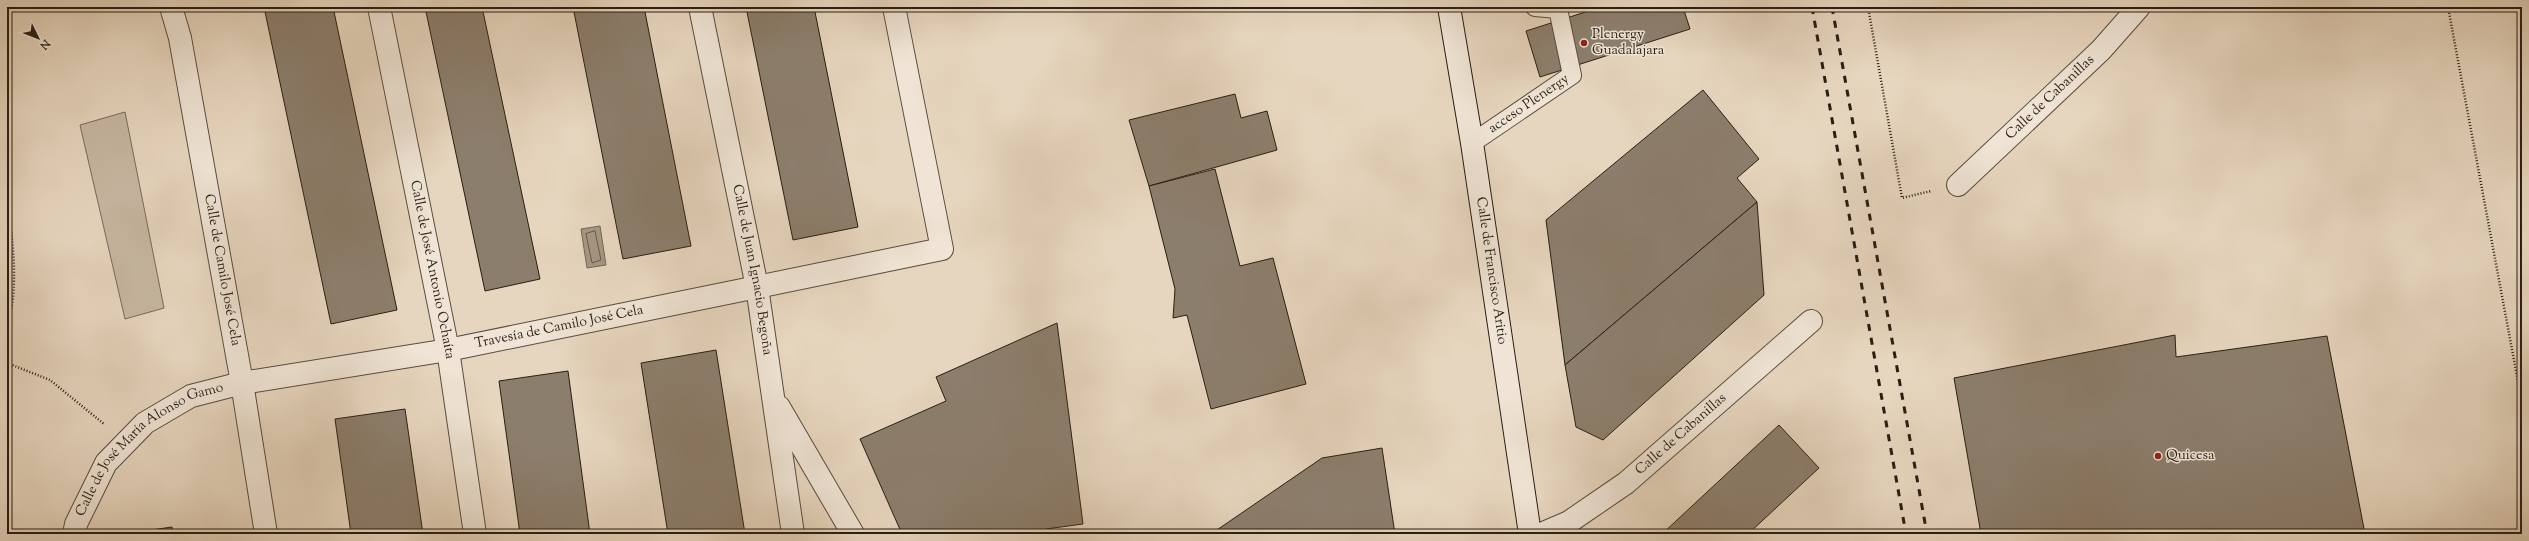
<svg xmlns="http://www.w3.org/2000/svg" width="2529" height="541" font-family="'Sorts Mill Goudy',serif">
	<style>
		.green { fill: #c7b7a2; stroke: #786a5b }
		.water { fill: #a69785; stroke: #746758 }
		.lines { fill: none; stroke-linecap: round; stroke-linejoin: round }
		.shore { stroke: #685a4c; stroke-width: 1 }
		.building { fill: #8c7e6d; stroke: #291e14 }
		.service-casing { stroke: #584c3f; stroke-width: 20 }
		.pedestrian-casing { stroke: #584c3f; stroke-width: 24 }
		.minor-casing { stroke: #584c3f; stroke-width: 24 }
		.secondary-casing { stroke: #291e14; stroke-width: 24 }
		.path { stroke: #291e14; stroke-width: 2.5; stroke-dasharray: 1 2; stroke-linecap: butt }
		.service { stroke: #efe4d5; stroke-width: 18 }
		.pedestrian { stroke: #efe4d5; stroke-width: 22 }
		.minor { stroke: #efe4d5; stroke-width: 22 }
		.secondary { stroke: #efe4d5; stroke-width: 22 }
		.rail { stroke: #291e14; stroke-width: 3; stroke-dasharray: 7 7; stroke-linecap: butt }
		.poi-dot { fill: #8f2418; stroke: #efe4d5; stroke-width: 1.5 }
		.labels { text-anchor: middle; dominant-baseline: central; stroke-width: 3; stroke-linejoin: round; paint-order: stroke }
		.poi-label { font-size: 14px; fill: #291e14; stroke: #efe4d5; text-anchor: start }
		.street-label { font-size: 14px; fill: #291e14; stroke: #efe4d5 }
	</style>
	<rect width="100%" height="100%" fill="#e7d6bf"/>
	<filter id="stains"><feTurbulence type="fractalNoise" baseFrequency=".005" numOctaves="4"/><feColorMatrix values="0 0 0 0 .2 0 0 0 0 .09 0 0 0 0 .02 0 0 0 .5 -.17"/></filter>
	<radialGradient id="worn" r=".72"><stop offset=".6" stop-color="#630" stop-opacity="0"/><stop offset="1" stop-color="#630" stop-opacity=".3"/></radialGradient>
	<!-- green -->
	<polygon class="green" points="125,112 164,308 125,319 80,125"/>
	<!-- water -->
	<polygon class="water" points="600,226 606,265 587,268 581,229"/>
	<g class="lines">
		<!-- shore -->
		<polygon class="shore" points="595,231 601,260 592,263 586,234"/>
	</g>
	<!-- building -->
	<g class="building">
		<polygon points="264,7 333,7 397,310 331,324"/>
		<polygon points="425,7 482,7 540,279 485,291"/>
		<polygon points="573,7 644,7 691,246 623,259"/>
		<polygon points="746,7 814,7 858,227 793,240"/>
		<polygon points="1601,7 1683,7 1690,29 1540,77 1526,31"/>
		<polygon points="1703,90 1759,159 1737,178 1757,202 1565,365 1546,220"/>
		<polygon points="1235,94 1241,118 1267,111 1277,150 1149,186 1129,120"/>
		<polygon points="1215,169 1240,266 1273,258 1306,384 1211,409 1187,315 1173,318 1175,289 1149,186"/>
		<polygon points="1757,202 1764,295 1603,440 1576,427 1565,365"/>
		<polygon points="1057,323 1083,524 1046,529 1047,534 902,534 860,439 946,401 936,377"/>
		<polygon points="2175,335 2176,357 2327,336 2365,534 1981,534 1954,378"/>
		<polygon points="716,350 745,534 668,534 641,363"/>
		<polygon points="568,371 590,534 520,534 499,381"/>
		<polygon points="405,409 423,534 351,534 335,419"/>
		<polygon points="1779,425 1819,468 1748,534 1662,534"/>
		<polygon points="1382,448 1395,534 1211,534 1322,458"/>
		<polygon points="172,527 173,534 123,534"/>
	</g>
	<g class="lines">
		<defs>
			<g id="service">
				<path id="s1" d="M1472,143L1572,75L1558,9L1535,7"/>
			</g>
			<polyline id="pedestrian" points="757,287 942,249 894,7"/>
			<g id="minor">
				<path id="s2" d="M171,7L180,38L242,383L266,534"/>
				<path id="s3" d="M379,7L448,350L475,534"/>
				<path id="s4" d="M700,7L757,287L793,534"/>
				<path id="s5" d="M1958,185L2101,50L2139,7"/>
				<polyline points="779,407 853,534"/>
				<path id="s6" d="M74,534L76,524L106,463L145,423L191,396L242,383L448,350L757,287"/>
				<path id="s7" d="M1541,534L1569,522L1626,483L1811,321"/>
			</g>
			<g id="secondary">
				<path id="s8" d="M1449,7L1472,143L1530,534"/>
			</g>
		</defs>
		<!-- service casing -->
		<use href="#service" class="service-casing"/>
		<!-- pedestrian casing -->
		<use href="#pedestrian" class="pedestrian-casing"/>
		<!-- minor casing -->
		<use href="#minor" class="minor-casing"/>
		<!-- secondary casing -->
		<use href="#secondary" class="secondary-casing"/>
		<!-- path -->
		<g class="path">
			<polyline points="1868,7 1902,198 1931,191"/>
			<polyline points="2448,7 2522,403"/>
			<path d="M7,200C12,237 20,289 7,324"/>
			<polyline points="7,363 50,380 104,424"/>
		</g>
		<!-- service -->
		<use href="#service" class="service"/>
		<!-- pedestrian -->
		<use href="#pedestrian" class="pedestrian"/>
		<!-- minor -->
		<use href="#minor" class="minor"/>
		<!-- secondary -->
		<use href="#secondary" class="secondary"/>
		<!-- rail -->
		<g class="rail">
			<polyline points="1812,7 1906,534"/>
			<polyline points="1832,7 1927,534"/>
		</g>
	</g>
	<!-- markers -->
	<g class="poi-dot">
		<circle cx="1584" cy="43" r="4"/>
		<circle cx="2158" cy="456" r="4"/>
	</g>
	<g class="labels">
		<!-- poi labels -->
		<g class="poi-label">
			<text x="1592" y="35">Plenergy<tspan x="1592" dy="16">Guadalajara</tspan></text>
			<text x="2166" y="456">Quicesa</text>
		</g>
		<!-- street labels -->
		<g class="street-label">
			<text stroke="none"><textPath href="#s5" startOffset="127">Calle de Cabanillas</textPath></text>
			<text stroke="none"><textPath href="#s1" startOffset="69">acceso Plenergy</textPath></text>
			<text stroke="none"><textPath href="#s2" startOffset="268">Calle de Camilo José Cela</textPath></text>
			<text stroke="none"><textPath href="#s3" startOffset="268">Calle de José Antonio Ochaíta</textPath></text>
			<text stroke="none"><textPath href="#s4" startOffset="268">Calle de Juan Ignacio Begoña</textPath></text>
			<text stroke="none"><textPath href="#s8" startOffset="267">Calle de Francisco Aritio</textPath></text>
			<text stroke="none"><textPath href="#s6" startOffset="562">Travesía de Camilo José Cela</textPath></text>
			<text stroke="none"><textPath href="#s7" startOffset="173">Calle de Cabanillas</textPath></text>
			<text stroke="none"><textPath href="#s6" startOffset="120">Calle de José María Alonso Gamo</textPath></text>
		</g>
	</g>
	<!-- margin -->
	<rect width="2529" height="541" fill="none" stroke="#e7d6bf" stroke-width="24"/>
	<rect x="8" y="8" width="2513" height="525" fill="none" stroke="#291e14" stroke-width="2"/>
	<rect x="12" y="12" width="2505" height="517" fill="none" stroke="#291e14"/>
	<!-- north arrow -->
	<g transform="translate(38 38) rotate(133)" stroke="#efe4d5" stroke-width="3" paint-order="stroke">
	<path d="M0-3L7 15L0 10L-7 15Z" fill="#291e14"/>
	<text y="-6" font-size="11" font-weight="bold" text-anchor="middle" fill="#291e14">N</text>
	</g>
	<rect width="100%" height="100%" filter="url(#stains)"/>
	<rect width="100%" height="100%" fill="url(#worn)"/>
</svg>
